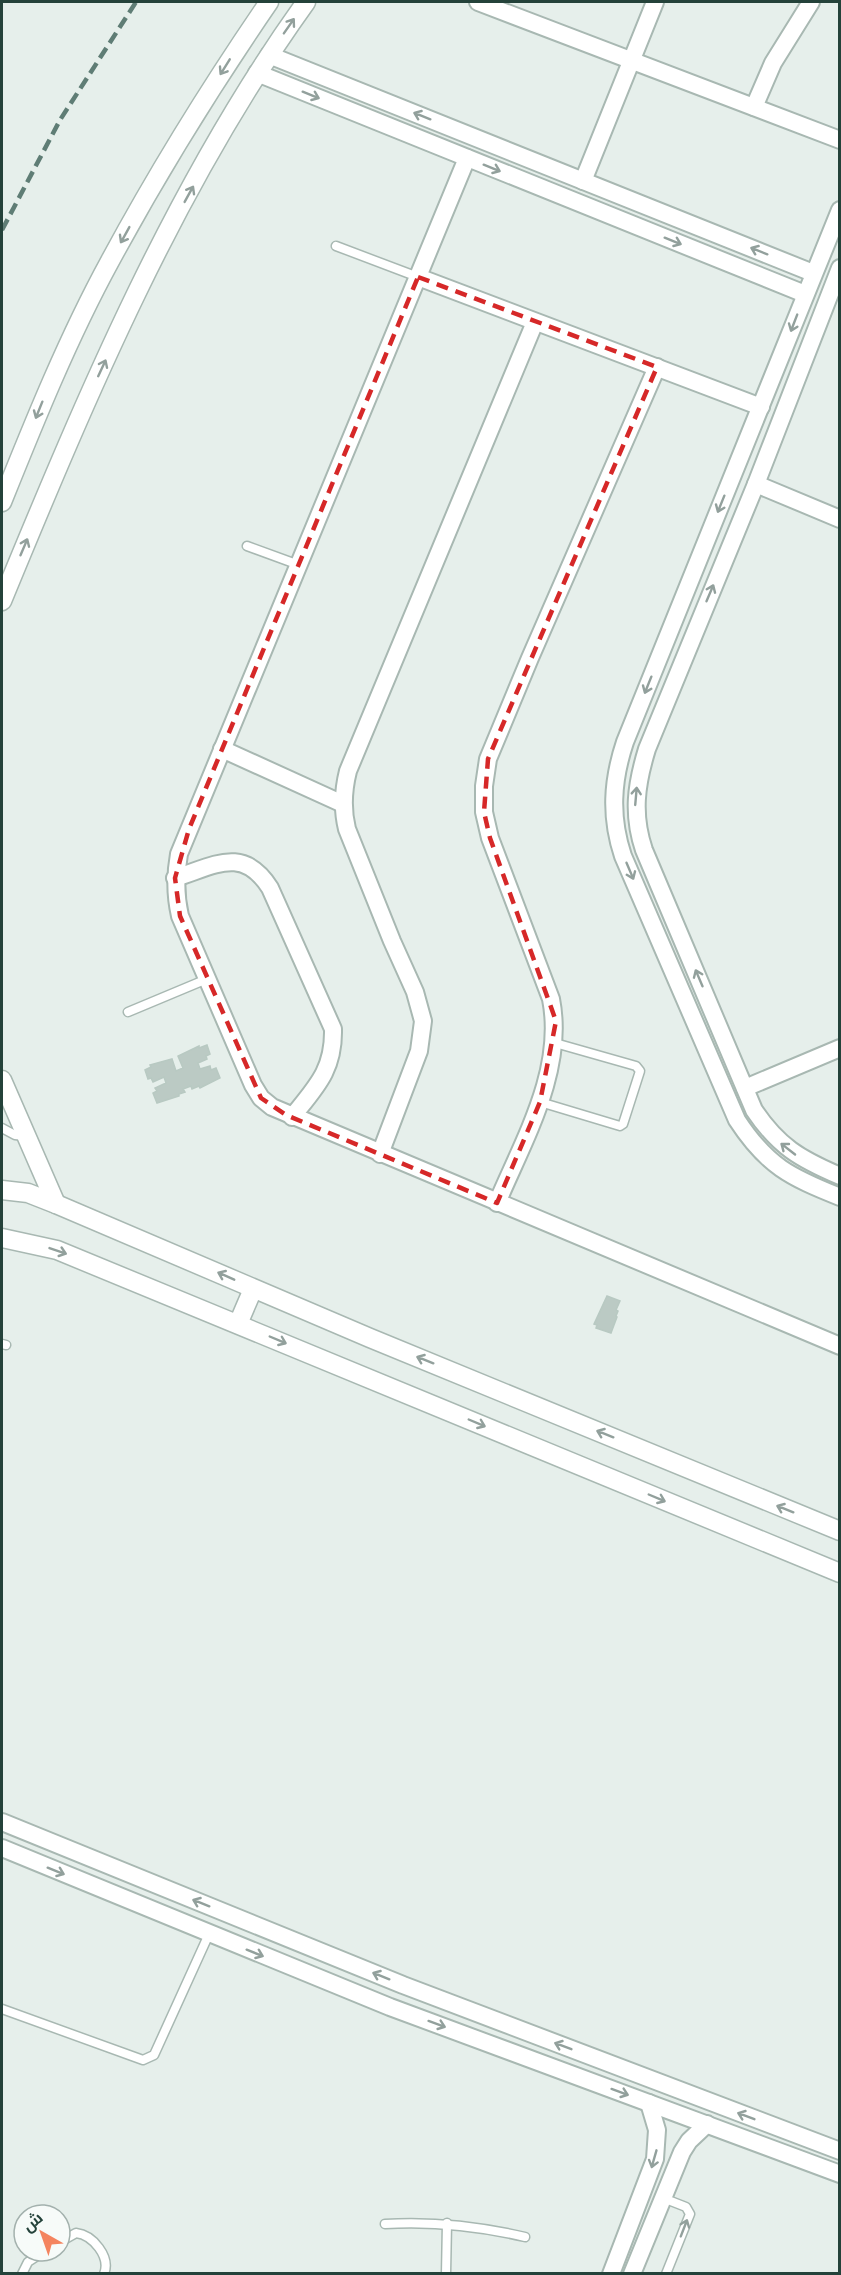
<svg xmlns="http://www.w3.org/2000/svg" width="841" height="2275" font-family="Lato,Cairo,sans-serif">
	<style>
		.building { fill: #bbcac4; stroke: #b8c9c2; stroke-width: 1.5 }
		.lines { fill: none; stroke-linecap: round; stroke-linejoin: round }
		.service-casing { stroke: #a8b8b2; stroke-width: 11 }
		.minor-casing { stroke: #a8b8b2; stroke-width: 20 }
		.tertiary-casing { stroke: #a8b8b2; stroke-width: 21 }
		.service { stroke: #fff; stroke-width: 8 }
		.minor { stroke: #fff; stroke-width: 16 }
		.tertiary { stroke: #fff; stroke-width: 18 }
		.rail { stroke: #5f7d75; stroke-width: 4.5; stroke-dasharray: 12 6; stroke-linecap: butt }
		.oneway { stroke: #92a09c }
		.marked { fill: none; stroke: #d62828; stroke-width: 4.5; stroke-dasharray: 12 8; stroke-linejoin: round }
	</style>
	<rect width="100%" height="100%" fill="#e6efeb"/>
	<!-- building -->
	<g class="building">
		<polygon points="207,1045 210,1054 206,1056 207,1059 198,1063 200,1069 210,1066 211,1070 216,1068 220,1078 200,1088 199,1086 192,1089 191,1086 183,1089 185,1092 179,1094 179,1096 157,1103 153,1093 157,1091 155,1088 166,1083 164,1077 153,1082 151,1078 148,1079 145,1070 151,1067 150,1065 172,1059 176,1071 183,1068 178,1056 199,1046 199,1048"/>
		<polygon points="607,1296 620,1301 616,1310 618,1311 616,1316 617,1317 611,1333 596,1328 597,1325 594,1324"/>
	</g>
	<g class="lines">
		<defs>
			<g id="service">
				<polyline points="336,246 418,277"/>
				<polyline points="247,546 299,565"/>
				<polyline points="128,1012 207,979"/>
				<polyline points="540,1102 620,1126 623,1124 640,1071 636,1066 555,1043"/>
				<polyline points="2,1128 15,1135 25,1136"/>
				<polyline points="2,1344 6,1345"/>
				<polyline points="2,2009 143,2060 154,2055 209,1934"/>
				<polyline points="663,2198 686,2207 690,2214 666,2274"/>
				<path d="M385,2224C434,2221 478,2226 525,2237"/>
				<path d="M60,2242L76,2233C93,2235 111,2257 104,2274"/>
				<polyline points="22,2274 28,2262 45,2251"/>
				<polyline points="446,2274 447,2223"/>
			</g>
			<g id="minor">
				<polyline points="478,2 840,140"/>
				<polyline points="269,55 813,273"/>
				<polyline points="257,73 805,294"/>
				<polyline points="754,107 773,63 811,2"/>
				<path d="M467,158L179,854C175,876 175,894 180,916L253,1085L261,1098L272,1107L840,1346"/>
				<polyline points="583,181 655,2"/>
				<path d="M840,210L625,742C612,781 610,817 623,856L737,1120C767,1166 790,1177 840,1197"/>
				<path d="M840,268L756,484L647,749C636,785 632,814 644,850L754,1110C778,1146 800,1159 840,1176"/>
				<polyline points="418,277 761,407"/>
				<polyline points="756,484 840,519"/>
				<polyline points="222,749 343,804"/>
				<path d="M175,878C214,866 243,845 270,888L333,1029C334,1070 316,1087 292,1117"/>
				<polyline points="745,1088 840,1048"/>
				<path d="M380,1154L419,1051L423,1021L415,992L392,941L347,829C342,809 343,791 348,771L535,322"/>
				<path d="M497,1203C524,1139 565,1070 551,999L490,838L484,812V786L488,759L530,658L657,367"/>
				<polyline points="2,1822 403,1985 840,2151"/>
				<polyline points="2,1848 390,2007 840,2174"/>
				<polyline points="611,2274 655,2159 657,2130 649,2103"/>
				<polyline points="632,2274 682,2152 689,2141 707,2124"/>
			</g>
			<g id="tertiary">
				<path d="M2,502C35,420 68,338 110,261C158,172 212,85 269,2"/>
				<path d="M2,601C87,395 175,184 306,2"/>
				<polyline points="2,1080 56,1204"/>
				<polyline points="2,1190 28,1193 56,1204 370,1338 840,1531"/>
				<polyline points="2,1238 57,1250 840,1573"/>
				<polyline points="238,1324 253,1289"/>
			</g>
		</defs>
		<!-- service casing -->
		<use href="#service" class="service-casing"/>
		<!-- minor casing -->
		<use href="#minor" class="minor-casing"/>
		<!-- tertiary casing -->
		<use href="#tertiary" class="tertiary-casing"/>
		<!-- service -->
		<use href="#service" class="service"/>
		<!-- minor -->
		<use href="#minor" class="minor"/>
		<!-- tertiary -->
		<use href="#tertiary" class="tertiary"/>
		<!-- rail -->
		<polyline class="rail" points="2,230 60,120 136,2"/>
	</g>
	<!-- one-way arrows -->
	<defs><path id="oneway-shaft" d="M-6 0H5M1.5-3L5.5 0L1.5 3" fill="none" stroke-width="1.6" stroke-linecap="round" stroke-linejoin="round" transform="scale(1.5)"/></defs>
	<g class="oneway">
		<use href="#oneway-shaft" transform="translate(289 26) rotate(-55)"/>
		<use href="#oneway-shaft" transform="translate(225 67) rotate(122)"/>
		<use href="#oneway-shaft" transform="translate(311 95) rotate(22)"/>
		<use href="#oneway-shaft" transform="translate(422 116) rotate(-158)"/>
		<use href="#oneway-shaft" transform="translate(492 168) rotate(22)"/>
		<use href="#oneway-shaft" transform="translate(189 194) rotate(-61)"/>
		<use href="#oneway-shaft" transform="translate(125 235) rotate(119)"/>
		<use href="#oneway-shaft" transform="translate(673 241) rotate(22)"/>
		<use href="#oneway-shaft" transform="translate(759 251) rotate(-158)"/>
		<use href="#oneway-shaft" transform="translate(794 323) rotate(111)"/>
		<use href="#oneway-shaft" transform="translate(102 368) rotate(-65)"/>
		<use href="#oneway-shaft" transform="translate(39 410) rotate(112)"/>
		<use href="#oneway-shaft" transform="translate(721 504) rotate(112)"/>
		<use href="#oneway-shaft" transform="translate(24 547) rotate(-67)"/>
		<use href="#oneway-shaft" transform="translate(710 593) rotate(-67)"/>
		<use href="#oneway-shaft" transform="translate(648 685) rotate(112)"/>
		<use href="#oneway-shaft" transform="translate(636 796) rotate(-85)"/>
		<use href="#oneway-shaft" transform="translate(630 871) rotate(67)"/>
		<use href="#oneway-shaft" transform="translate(699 978) rotate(-113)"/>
		<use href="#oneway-shaft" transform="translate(788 1149) rotate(-142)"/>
		<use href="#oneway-shaft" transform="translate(58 1251) rotate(19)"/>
		<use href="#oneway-shaft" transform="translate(226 1276) rotate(-156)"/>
		<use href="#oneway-shaft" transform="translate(278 1340) rotate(23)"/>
		<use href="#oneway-shaft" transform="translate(425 1360) rotate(-158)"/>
		<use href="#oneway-shaft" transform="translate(477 1423) rotate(23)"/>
		<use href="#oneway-shaft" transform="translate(605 1434) rotate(-158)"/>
		<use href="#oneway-shaft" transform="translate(657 1498) rotate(23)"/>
		<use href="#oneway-shaft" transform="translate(785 1509) rotate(-158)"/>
		<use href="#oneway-shaft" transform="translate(56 1871) rotate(22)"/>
		<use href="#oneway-shaft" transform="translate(201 1903) rotate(-158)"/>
		<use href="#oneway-shaft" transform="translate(255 1953) rotate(22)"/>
		<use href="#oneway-shaft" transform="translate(381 1976) rotate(-158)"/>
		<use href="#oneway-shaft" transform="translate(437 2024) rotate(20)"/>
		<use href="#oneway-shaft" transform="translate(563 2046) rotate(-159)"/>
		<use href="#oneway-shaft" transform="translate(620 2092) rotate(20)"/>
		<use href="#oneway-shaft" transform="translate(746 2116) rotate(-159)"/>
		<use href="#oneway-shaft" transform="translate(654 2159) rotate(106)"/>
		<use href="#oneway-shaft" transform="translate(684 2228) rotate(-69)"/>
	</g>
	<!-- marked area -->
	<path class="marked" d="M418,277L657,367L488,759L484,812L490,838L556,1021L540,1102L497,1203L286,1115L261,1098L180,916L175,878L189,829Z"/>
	<!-- border -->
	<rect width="841" height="2275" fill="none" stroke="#24423a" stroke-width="6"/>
	<!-- north arrow -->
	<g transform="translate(42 2233) rotate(320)"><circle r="28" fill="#f7fbf9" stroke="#a3b1ad" stroke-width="1.5"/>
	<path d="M0-4.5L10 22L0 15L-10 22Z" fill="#f4845f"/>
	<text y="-9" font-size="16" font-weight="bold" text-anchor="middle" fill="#24423a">ش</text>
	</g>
</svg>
